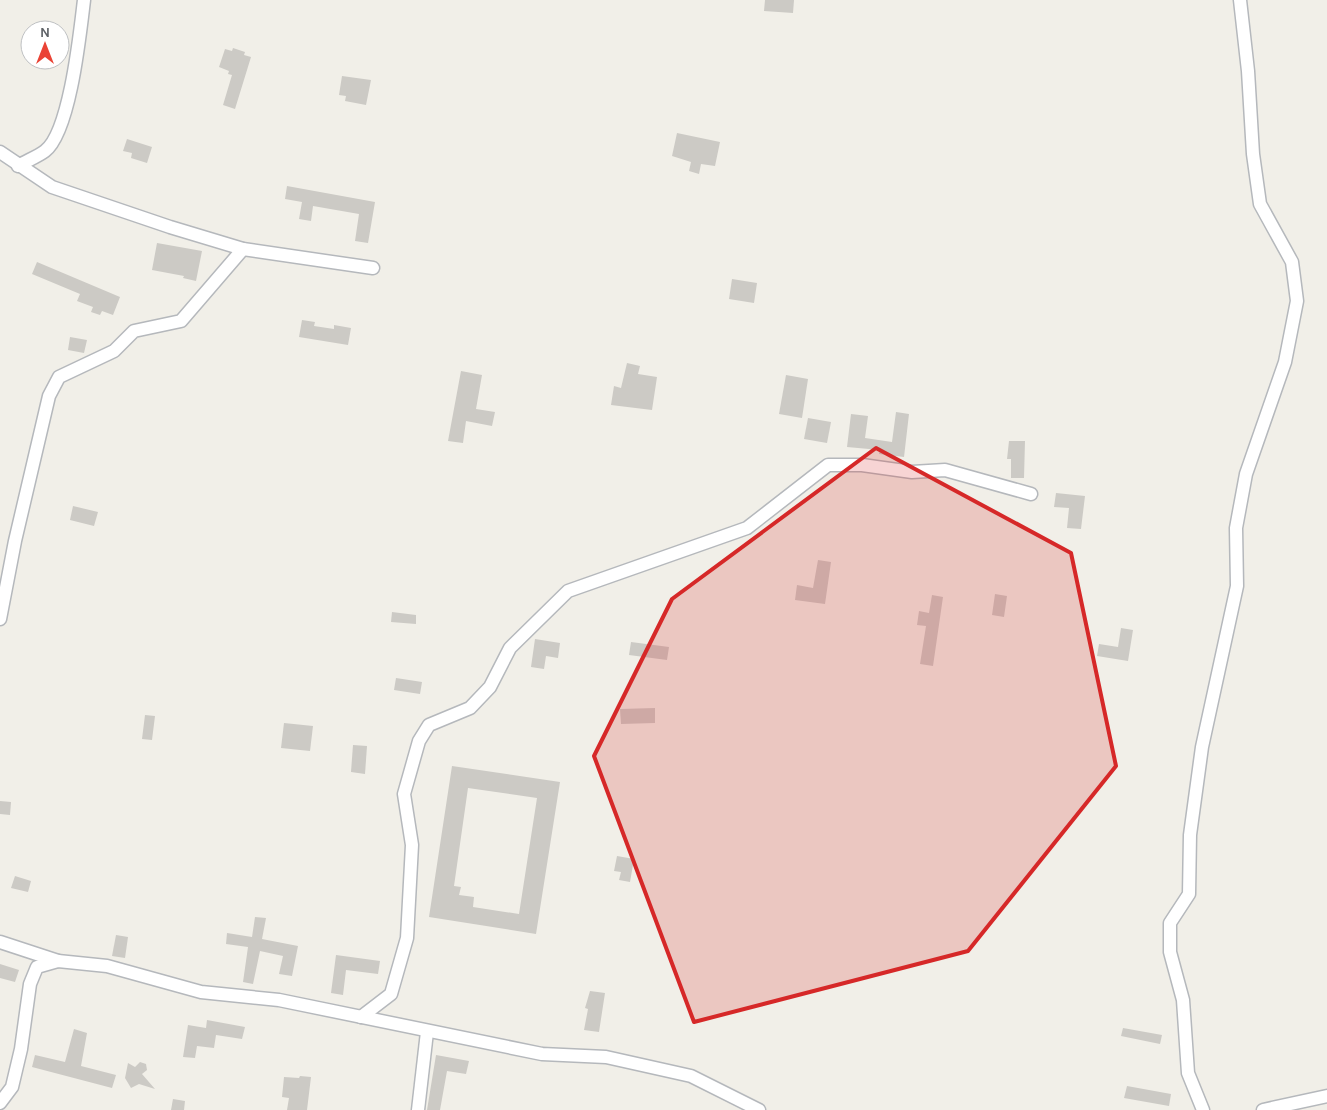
<svg xmlns="http://www.w3.org/2000/svg" width="1327" height="1110" font-family="Karla,sans-serif">
	<style>
		.building { fill: #cccac5; fill-rule: evenodd }
		.lines { fill: none; stroke-linecap: round; stroke-linejoin: round }
		.minor-casing { stroke: #b5b8bc; stroke-width: 15 }
		.minor { stroke: #fff; stroke-width: 12 }
		.marked { fill: #d62828; fill-opacity: 0.2; stroke: #d62828; stroke-width: 4; stroke-linejoin: round }
	</style>
	<rect width="100%" height="100%" fill="#f1efe8"/>
	<!-- building -->
	<g class="building">
		<polygon points="765,0 794,0 793,13 764,11"/>
		<polygon points="233,48 245,52 244,55 251,57 235,109 223,105 232,75 228,74 229,71 219,67 225,49 232,51"/>
		<polygon points="342,76 371,80 366,105 345,101 346,96 339,95"/>
		<polygon points="677,133 720,142 715,166 701,164 699,174 689,171 691,162 672,156"/>
		<polygon points="127,139 152,147 147,163 131,158 132,153 123,151"/>
		<polygon points="287,186 375,202 368,243 355,241 359,214 313,206 311,221 299,219 302,202 285,199"/>
		<polygon points="157,243 202,251 196,281 183,278 184,276 152,270"/>
		<polygon points="37,262 120,297 113,315 102,311 100,315 91,312 93,307 77,301 80,294 32,274"/>
		<polygon points="732,279 757,283 754,303 729,299"/>
		<polygon points="302,320 315,322 314,326 334,329 334,325 351,328 348,345 299,337"/>
		<polygon points="70,337 87,340 84,353 68,350"/>
		<polygon points="627,363 640,366 638,374 657,377 652,410 611,405 614,386 621,388"/>
		<polygon points="461,371 482,375 476,409 495,412 492,426 466,421 463,443 448,441"/>
		<polygon points="786,375 808,379 802,418 779,414"/>
		<polygon points="896,412 909,414 904,457 879,454 880,450 847,447 851,414 868,416 865,438 892,442"/>
		<polygon points="808,418 831,422 827,443 804,439"/>
		<polygon points="1009,441 1025,441 1024,478 1011,478 1011,459 1007,459"/>
		<polygon points="1056,493 1085,496 1081,529 1067,528 1069,508 1054,507"/>
		<polygon points="73,506 98,512 94,526 70,520"/>
		<polygon points="818,560 831,562 825,604 795,600 797,585 813,588"/>
		<polygon points="995,594 1007,596 1004,617 992,615"/>
		<polygon points="932,595 943,597 933,666 920,664 926,626 917,625 919,611 929,613"/>
		<polygon points="392,612 416,615 416,624 391,622"/>
		<polygon points="1121,628 1133,630 1128,661 1097,656 1099,644 1118,647"/>
		<polygon points="535,639 560,643 558,658 546,656 544,669 531,667"/>
		<polygon points="631,642 669,647 667,660 629,655"/>
		<polygon points="396,678 422,682 420,694 394,690"/>
		<polygon points="655,708 655,723 621,724 620,709"/>
		<polygon points="145,715 155,716 152,740 142,739"/>
		<polygon points="284,723 313,726 310,751 281,748"/>
		<polygon points="353,745 367,746 365,774 351,772"/>
		<path d="M452,766L560,782L536,934L429,917ZM468,788L537,798L519,914L473,907L474,897L459,895L461,887L454,886Z"/>
		<polygon points="0,801 11,802 10,815 0,814"/>
		<polygon points="617,856 634,859 630,882 619,880 621,872 614,871"/>
		<polygon points="15,876 31,881 28,892 11,888"/>
		<polygon points="255,917 266,918 262,939 298,946 292,976 279,974 283,956 260,951 253,984 243,982 248,947 226,944 227,933 252,937"/>
		<polygon points="116,935 128,937 125,958 112,956"/>
		<polygon points="336,955 380,961 378,974 346,970 343,995 331,993"/>
		<polygon points="0,964 19,970 15,982 0,978"/>
		<polygon points="590,991 605,993 599,1032 584,1030 588,1009 585,1008"/>
		<polygon points="207,1020 245,1027 242,1039 216,1035 214,1048 197,1046 195,1058 183,1057 188,1025 206,1028"/>
		<polygon points="1123,1028 1162,1035 1160,1044 1121,1036"/>
		<polygon points="74,1029 87,1033 81,1066 116,1075 112,1088 32,1067 35,1055 65,1062"/>
		<polygon points="436,1055 469,1061 466,1074 447,1071 440,1110 427,1110"/>
		<polygon points="140,1062 146,1064 147,1070 142,1074 155,1089 139,1084 131,1088 125,1078 128,1063 135,1067"/>
		<polygon points="300,1076 311,1077 307,1110 287,1110 289,1098 282,1097 284,1077 299,1078"/>
		<polygon points="1127,1086 1171,1094 1169,1106 1124,1098"/>
		<polygon points="173,1099 185,1101 184,1110 171,1110"/>
	</g>
	<g class="lines">
		<defs>
			<g id="minor">
				<polyline points="0,152 52,187 170,227 243,249 373,268"/>
				<path d="M18,166C26,161 37,157 45,151C70,132 80,33 84,0"/>
				<polyline points="0,619 15,541 49,396 59,377 114,351 134,331 181,321 243,249"/>
				<polyline points="0,942 58,961"/>
				<polyline points="361,1017 391,994 407,938 412,845 404,794 419,741 429,725 470,708 490,687 510,648 568,591 747,528 828,465 862,465 912,472 945,470 1031,494"/>
				<polyline points="0,1103 12,1087 21,1049 30,984 37,967 58,961 107,966 201,992 279,1000 542,1054 606,1057 691,1076 759,1110"/>
				<polyline points="418,1110 427,1032"/>
				<polyline points="1203,1110 1188,1073 1183,1000 1170,952 1170,923 1189,894 1190,835 1202,747 1237,586 1236,528 1246,474 1285,362 1297,301 1292,262 1260,204 1253,154 1248,71 1240,0"/>
				<polyline points="1263,1110 1327,1096"/>
			</g>
		</defs>
		<!-- minor casing -->
		<use href="#minor" class="minor-casing"/>
		<!-- minor -->
		<use href="#minor" class="minor"/>
	</g>
	<!-- marked area -->
	<path class="marked" d="M876,448L1071,553L1116,766L968,951L694,1022L594,756L672,599Z"/>
	<!-- north arrow -->
	<g transform="translate(45 45)"><circle r="24" fill="#ffffff" stroke="#bfc1c3"/>
	<path d="M0-4L9 19L0 12L-9 19Z" fill="#ea4335"/>
	<text y="-8" font-size="14" font-weight="bold" text-anchor="middle" fill="#5f6368">N</text>
	</g>
</svg>
